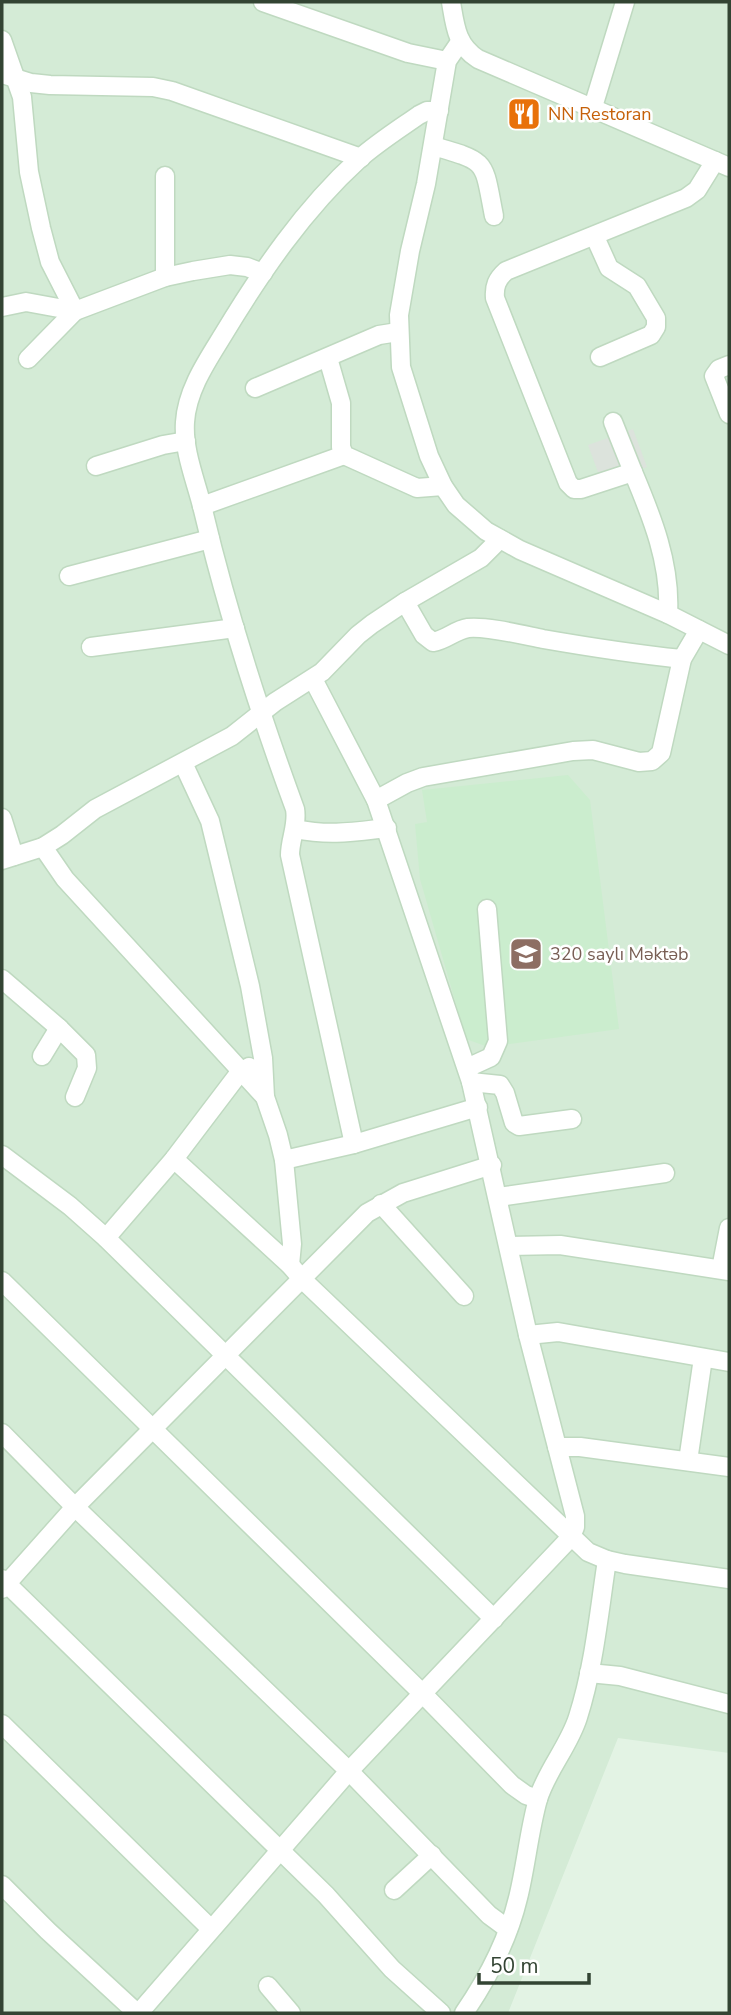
<svg xmlns="http://www.w3.org/2000/svg" width="731" height="2015" font-family="'Nunito Sans',sans-serif">
	<style>
		.residential { fill: #d4ebd6 }
		.education { fill: #cbedce }
		.parking { fill: #dce3dc }
		.lines { fill: none; stroke-linecap: round; stroke-linejoin: round }
		.minor-casing { stroke: #bfd9c0; stroke-width: 21 }
		.minor { stroke: #fff; stroke-width: 18 }
		.labels { text-anchor: middle; dominant-baseline: central; stroke-width: 5; stroke-linejoin: round; paint-order: stroke }
		.food-label { font-size: 18px; fill: #c56008; stroke: #fff; text-anchor: start }
		.education-label { font-size: 18px; fill: #785e54; stroke: #fff; text-anchor: start }
	</style>
	<rect width="100%" height="100%" fill="#e3f3e4"/>
	<!-- residential -->
	<polygon class="residential" points="2,2 729,2 729,1753 618,1738 508,2013 2,2013"/>
	<!-- education -->
	<polygon class="education" points="568,775 590,800 619,1029 488,1047 466,1039 420,879 415,824 427,822 422,790"/>
	<!-- parking -->
	<polygon class="parking" points="633,429 647,467 602,483 588,445"/>
	<g class="lines">
		<defs>
			<g id="minor">
				<polyline points="263,2 408,53 447,61"/>
				<path d="M451,2C455,25 456,45 478,59L729,167"/>
				<polyline points="2,40 22,97 29,172 41,228 50,262 75,311 28,359"/>
				<polyline points="460,42 447,61 426,184 410,251 399,315 401,367 429,456 443,486 456,505 486,531 520,550 668,614 729,645"/>
				<polyline points="2,74 31,83 50,85 153,87 172,91 361,158"/>
				<polyline points="593,107 625,2"/>
				<path d="M433,146C489,162 483,160 494,216"/>
				<polyline points="165,176 165,277"/>
				<polyline points="595,237 609,268 637,286 656,318 656,327 651,335 600,357"/>
				<polyline points="2,307 26,302 75,311 165,277 193,271 230,265 247,267 263,273"/>
				<polyline points="328,358 341,403 341,447 344,455 417,488 443,486"/>
				<polyline points="729,365 719,369 714,376 729,414"/>
				<polyline points="255,388 379,335 398,332"/>
				<polyline points="613,422 633,472"/>
				<polyline points="96,466 163,445 186,441"/>
				<polyline points="202,506 344,455"/>
				<polyline points="69,576 210,539"/>
				<path d="M405,602L424,635L433,642C446,640 455,630 468,628C487,626 523,635 543,639C589,647 635,654 682,659"/>
				<path d="M668,614C671,564 652,517 633,472L581,489H574L568,483L495,298C494,286 497,279 506,271L686,198L697,190L715,161"/>
				<polyline points="91,647 235,628"/>
				<polyline points="183,763 210,821 250,986 263,1058 265,1097 278,1135 284,1160 292,1244 290,1265"/>
				<polyline points="376,800 407,783 423,777 573,751 593,750 639,762 652,761 661,753 682,659 699,630"/>
				<polyline points="2,818 14,856"/>
				<path d="M295,829C330,836 352,832 387,828"/>
				<polyline points="43,847 65,879 265,1097"/>
				<polyline points="2,860 43,847 62,835 95,809 232,736 275,702 322,672 358,635 372,624 405,602 481,558 500,539"/>
				<polyline points="2,979 59,1028 86,1055 87,1068 75,1097"/>
				<polyline points="42,1056 59,1028"/>
				<polyline points="467,1068 491,1057 498,1041 487,909"/>
				<polyline points="471,1082 500,1085 505,1093 514,1123 519,1126 572,1119"/>
				<path d="M354,1144L290,855C290,839 298,825 295,809C259,711 227,611 203,510C196,481 183,451 185,422C187,390 207,361 223,335C261,272 304,209 359,159C377,143 399,129 419,115L427,111H439"/>
				<polyline points="2,1155 70,1206 106,1238 494,1619"/>
				<polyline points="174,1159 290,1265 303,1280 588,1552 607,1560 625,1564 729,1579"/>
				<polyline points="284,1160 354,1144 478,1107"/>
				<polyline points="499,1197 665,1173"/>
				<polyline points="381,1204 464,1296"/>
				<polyline points="106,1238 174,1159 240,1072 249,1067"/>
				<polyline points="509,1246 560,1245 729,1271"/>
				<polyline points="721,1269 729,1228"/>
				<polyline points="2,1281 423,1694 512,1785 526,1795 538,1799"/>
				<polyline points="528,1335 558,1332 729,1362"/>
				<polyline points="2,1433 75,1507 349,1771 489,1915 508,1929"/>
				<polyline points="557,1447 580,1447 729,1467"/>
				<polyline points="688,1461 703,1358"/>
				<polyline points="2,1579 326,1895 392,1969 441,2013"/>
				<polyline points="2,1589 75,1507 367,1213 403,1193 492,1165"/>
				<polyline points="589,1673 620,1676 729,1704"/>
				<polyline points="2,1724 211,1929"/>
				<polyline points="2,1885 48,1931 137,2013"/>
				<polyline points="394,1890 432,1855"/>
				<polyline points="268,1986 291,2013"/>
				<polyline points="139,2013 349,1771 571,1537 575,1527 575,1516 528,1335 471,1082 376,800 313,679"/>
				<path d="M464,2013C488,1978 508,1940 518,1898C526,1866 529,1831 538,1799C547,1770 569,1746 578,1717C594,1667 599,1612 607,1560"/>
			</g>
		</defs>
		<!-- minor casing -->
		<use href="#minor" class="minor-casing"/>
		<!-- minor -->
		<use href="#minor" class="minor"/>
	</g>
	<!-- icons -->
	<defs>
		<symbol id="restaurant-square" viewBox="-11 -11 22 22"><rect x="-9" y="-9" width="18" height="18" rx="4" fill="#e8710a" stroke="#fff"/><path d="M-5-6h1v4h1v-4h1v4h1v-4h1v5L-1.5 .5V6h-2V.5L-5-1ZM5-6V6H3V1.5H1.5Q1.5-4 5-6Z" fill="#fff"/></symbol>
		<symbol id="school-square" viewBox="-11 -11 22 22"><rect x="-9" y="-9" width="18" height="18" rx="4" fill="#8d6e63" stroke="#fff"/><path d="M0-5L7-2L0 1L-7-2ZM-4 1L0 2.5L4 1V4Q0 6-4 4Z" fill="#fff"/></symbol>
	</defs>
	<g fill-rule="evenodd">
		<use href="#restaurant-square" x="505" y="95" width="38" height="38"/>
		<use href="#school-square" x="507" y="935" width="38" height="38"/>
	</g>
	<g class="labels">
		<!-- food labels -->
		<g class="food-label">
			<text x="548" y="114">NN Restoran</text>
		</g>
		<!-- education labels -->
		<g class="education-label">
			<text x="550" y="954">320 saylı Məktəb</text>
		</g>
	</g>
	<!-- border -->
	<rect width="731" height="2015" fill="none" stroke="#334433" stroke-width="7"/>
	<!-- scale -->
	<path d="M479 1973v10h110v-10" fill="none" stroke="#334433" stroke-width="3.5"/>
	<text x="490" y="1973" font-size="21" fill="#334433" stroke="#ffffff" stroke-width="5" paint-order="stroke">50 m</text>
</svg>
